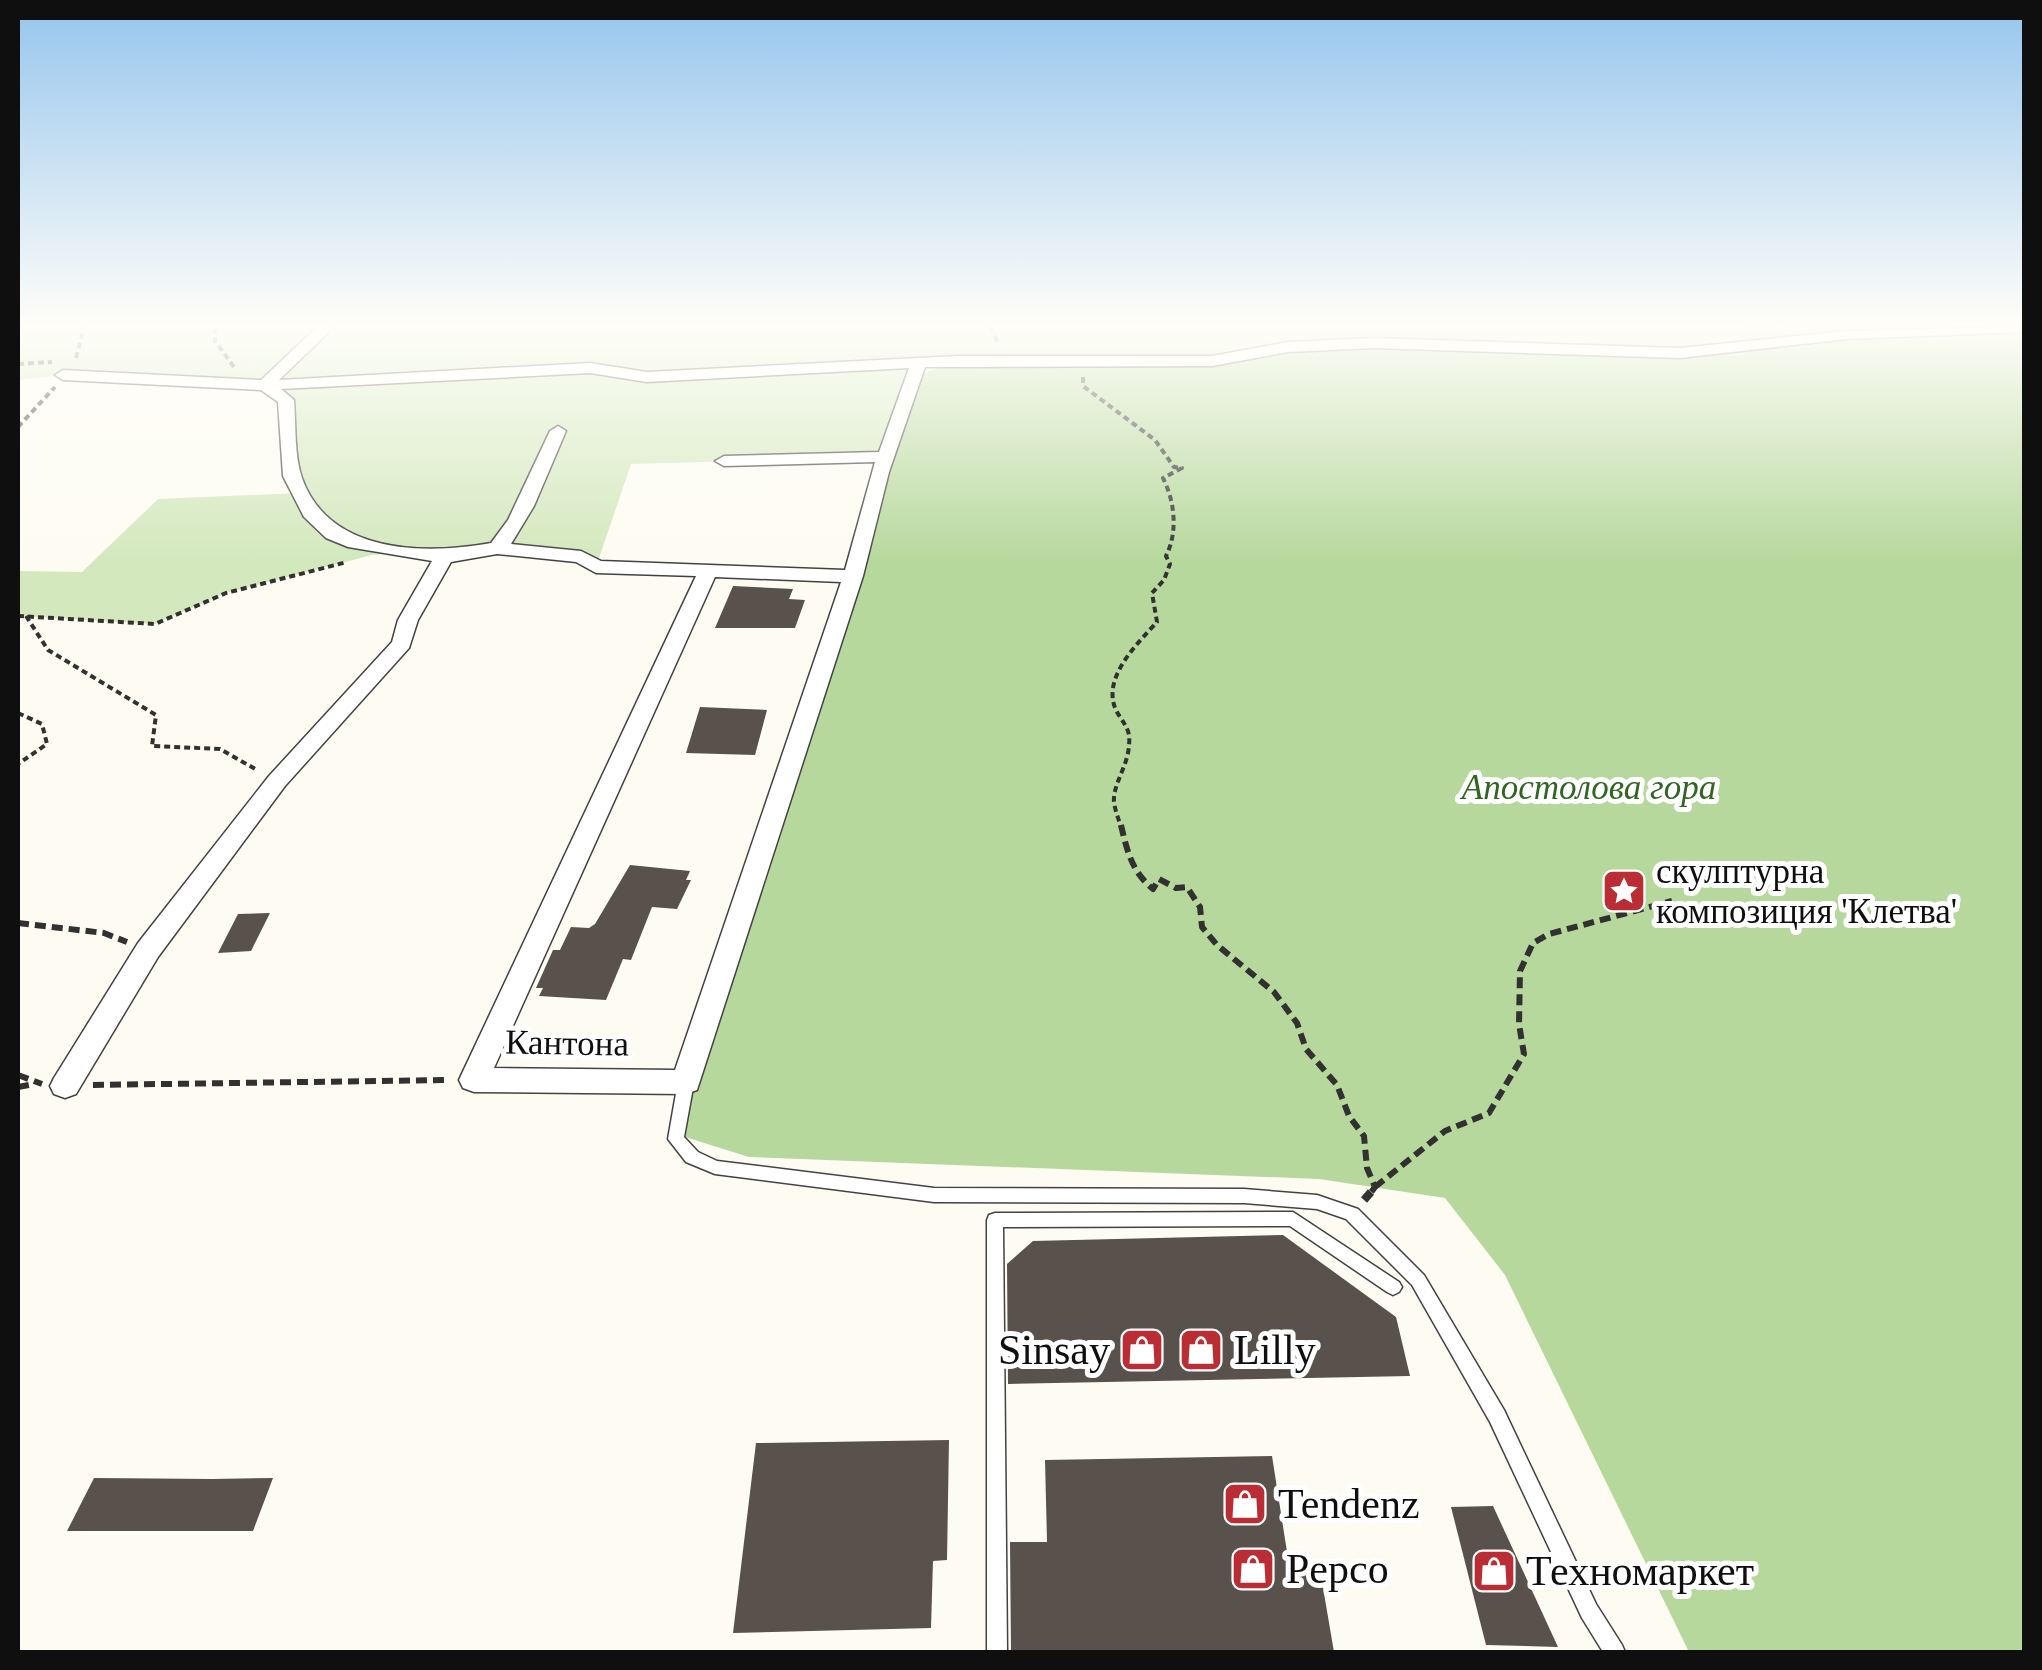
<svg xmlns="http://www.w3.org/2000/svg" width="2042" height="1670" font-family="Georgia,serif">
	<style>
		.green { fill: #d3e8bd }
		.forest { fill: #b7d89d }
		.building { fill: #58514c }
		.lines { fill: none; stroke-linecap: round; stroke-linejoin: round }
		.lane-casing { stroke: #424242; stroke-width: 3 }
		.street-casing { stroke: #424242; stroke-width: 3 }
		.path-far2 { stroke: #313131; stroke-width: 4; stroke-dasharray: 6 4; stroke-linecap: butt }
		.path-far1 { stroke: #313131; stroke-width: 6; stroke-dasharray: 11 6; stroke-linecap: butt }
		.path { stroke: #313131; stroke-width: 8; stroke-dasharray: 15 8; stroke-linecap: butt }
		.lane { fill: #fff; fill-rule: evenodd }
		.street { fill: #fff; fill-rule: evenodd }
		.labels { text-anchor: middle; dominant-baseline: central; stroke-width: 10; stroke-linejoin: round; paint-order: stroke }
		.park-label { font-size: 35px; font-style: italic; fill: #306522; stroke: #fff }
		.poi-label { font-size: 35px; fill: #0f0f0f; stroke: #fff; text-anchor: start }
		.street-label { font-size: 35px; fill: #0f0f0f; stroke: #fff }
		.near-poi-label { font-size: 42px; fill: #0f0f0f; stroke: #fff; text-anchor: start }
	</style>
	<rect width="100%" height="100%" fill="#fefcf2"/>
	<!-- green -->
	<path class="green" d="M18,327H1739L1746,356C1625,351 1505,339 1385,332L1373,343L1226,359L920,363L885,457L631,464L596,567L581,557L409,550L372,555L226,593L155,624L18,616V571L82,572L158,499L298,493L286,400L265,385L63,375L18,380Z"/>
	<!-- forest -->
	<path class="forest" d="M1739,327H2024V1652H1689L1505,1275L1445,1198L1319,1179L749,1157L685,1137L687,1093L922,374L957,361L1152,363L1373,343L1385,332C1505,339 1624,351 1745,356Z"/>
	<!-- building -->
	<g class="building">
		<polygon points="733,586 793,589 789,599 805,600 795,628 715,628"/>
		<polygon points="700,707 767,710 755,755 686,753"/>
		<polygon points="630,865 690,871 686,880 691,880 677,909 652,907 631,960 623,959 606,1000 539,996 543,988 536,988 553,950 560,950 571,927 589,928 595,924"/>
		<polygon points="270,913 251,951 218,953 238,914"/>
		<polygon points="1283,1235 1396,1317 1410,1376 1008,1384 1007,1264 1033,1241"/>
		<polygon points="949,1440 947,1560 933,1561 931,1628 733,1633 756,1443"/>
		<polygon points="1272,1456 1290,1571 1320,1570 1334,1652 1011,1652 1010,1542 1047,1542 1045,1460"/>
		<polygon points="94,1478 212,1479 273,1478 253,1531 67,1531"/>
		<polygon points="1493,1506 1558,1647 1486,1645 1451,1507"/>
	</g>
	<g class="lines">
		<defs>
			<g id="lane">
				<polygon points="686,1076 691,1078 694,1082 684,1137 698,1152 717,1161 934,1188 1244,1189 1317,1195 1358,1209 1424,1275 1504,1410 1596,1604 1622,1645 1625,1652 1603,1652 1582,1618 1490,1422 1412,1285 1346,1219 1317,1209 1244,1203 934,1202 715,1174 686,1162 668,1139 678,1082 681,1078"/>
				<polygon points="1293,1212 1399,1282 1402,1287 1399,1292 1393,1295 1387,1292 1290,1226 1003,1227 1007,1652 987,1652 987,1220 989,1215 995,1213"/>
			</g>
			<path id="street" d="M317,327H334L279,380L590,363L647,372L957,356H1212L1288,342L1373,338L1680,348L1847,331L2024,327V332L1847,339L1680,358L1373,348L1288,352L1212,366L925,367L889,472L863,576L697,1090L686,1094L474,1092L463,1088L459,1080L696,576L596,573L576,562L497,554L451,562L418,620L409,648L285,786L158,957L76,1094L65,1098L54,1094L50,1086L54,1078L138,943L269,776L392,642L398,620L432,561L348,547L326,538L304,517L283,476L278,402L261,390L63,380L55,375L63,370L261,380ZM909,368L879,452L724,456L715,461L724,466L875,462L845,570L601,561L581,551L511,544L534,506L566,431L558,426L550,431L508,520L491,543C424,555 329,554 302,478C294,455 296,424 294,400L281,389L590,373L647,382ZM715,577L841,582L675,1070L494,1068Z"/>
		</defs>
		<!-- lane casing -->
		<use href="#lane" class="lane-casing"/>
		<!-- street casing -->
		<use href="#street" class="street-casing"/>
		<!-- path-far2 -->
		<g class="path-far2">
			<polyline points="215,327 215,341 234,367"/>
			<polyline points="990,327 998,343"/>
			<polyline points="76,358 84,327"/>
			<polyline points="18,364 52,362"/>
			<path d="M1083,377V386L1155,440L1174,467L1182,468L1163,478C1175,502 1178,532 1166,556L1170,564L1164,580L1152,593L1157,622C1138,643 1101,678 1116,710C1123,724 1131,728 1129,745C1128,765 1115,781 1114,798C1113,806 1119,819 1121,828"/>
			<polyline points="18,427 55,387"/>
			<polyline points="18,616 155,624 226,593 347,562"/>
			<polyline points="26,616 48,650 156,715 152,746 220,749 257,770"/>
			<polyline points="18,713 42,724 47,744 18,764"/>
		</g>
		<!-- path-far1 -->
		<g class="path-far1">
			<path d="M1121,825C1127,851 1132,872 1153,889L1159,879L1176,888L1187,887L1200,907L1202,927L1217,945L1274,992L1297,1023L1306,1049L1337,1085L1349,1116L1364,1136L1367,1168L1375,1187L1369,1195"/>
			<polyline points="18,923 104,933 127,942"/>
			<polyline points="18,1075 42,1084"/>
			<polyline points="93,1085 447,1080"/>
			<polyline points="18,1087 34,1084"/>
			<polyline points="1375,1187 1445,1131 1489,1113 1524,1054 1519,1024 1520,971 1533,943 1549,934 1672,901"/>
		</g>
		<!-- path -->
		<polyline class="path" points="1364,1200 1371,1192"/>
		<!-- lane -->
		<use href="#lane" class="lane"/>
		<!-- street -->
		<use href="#street" class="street"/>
	</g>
	<!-- sky -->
	<linearGradient id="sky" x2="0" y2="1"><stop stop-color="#95c5ed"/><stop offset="0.58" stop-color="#fffef9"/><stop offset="1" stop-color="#fffef9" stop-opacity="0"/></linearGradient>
	<rect width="2042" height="561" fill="url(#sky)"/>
	<!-- icons -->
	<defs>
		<symbol id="sight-square" viewBox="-11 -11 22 22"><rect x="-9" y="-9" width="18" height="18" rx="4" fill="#ba2d34" stroke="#fff"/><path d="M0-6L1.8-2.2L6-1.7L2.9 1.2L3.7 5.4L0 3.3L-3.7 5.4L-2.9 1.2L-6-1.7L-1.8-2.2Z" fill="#fff"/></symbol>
		<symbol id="shop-square" viewBox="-11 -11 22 22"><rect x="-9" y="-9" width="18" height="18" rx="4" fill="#ba2d34" stroke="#fff"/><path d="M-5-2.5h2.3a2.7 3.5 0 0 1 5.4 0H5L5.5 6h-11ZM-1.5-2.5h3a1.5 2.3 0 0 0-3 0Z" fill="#fff"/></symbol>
	</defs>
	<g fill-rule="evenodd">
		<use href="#sight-square" x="1599" y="866" width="50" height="50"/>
		<use href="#shop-square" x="1117" y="1325" width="50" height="50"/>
		<use href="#shop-square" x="1176" y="1325" width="50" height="50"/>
		<use href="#shop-square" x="1220" y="1479" width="50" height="50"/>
		<use href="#shop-square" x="1228" y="1544" width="50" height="50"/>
		<use href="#shop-square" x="1469" y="1546" width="50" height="50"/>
	</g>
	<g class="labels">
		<!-- park labels -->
		<g class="park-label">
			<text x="1589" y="787">Апостолова гора</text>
		</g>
		<!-- poi labels -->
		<g class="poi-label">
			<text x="1656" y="871">скулптурна<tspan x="1656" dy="40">композиция 'Клетва'</tspan></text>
		</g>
		<!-- street labels -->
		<g class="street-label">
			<text transform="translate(567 1043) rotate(1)">Кантона</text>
		</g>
		<!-- near-poi labels -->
		<g class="near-poi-label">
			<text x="1110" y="1350" text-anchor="end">Sinsay</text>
			<text x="1234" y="1350">Lilly</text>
			<text x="1278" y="1504">Tendenz</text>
			<text x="1286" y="1569">Pepco</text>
			<text x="1526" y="1571">Техномаркет</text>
		</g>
	</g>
	<!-- border -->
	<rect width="2042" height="1670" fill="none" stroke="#0f0f0f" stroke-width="40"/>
</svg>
